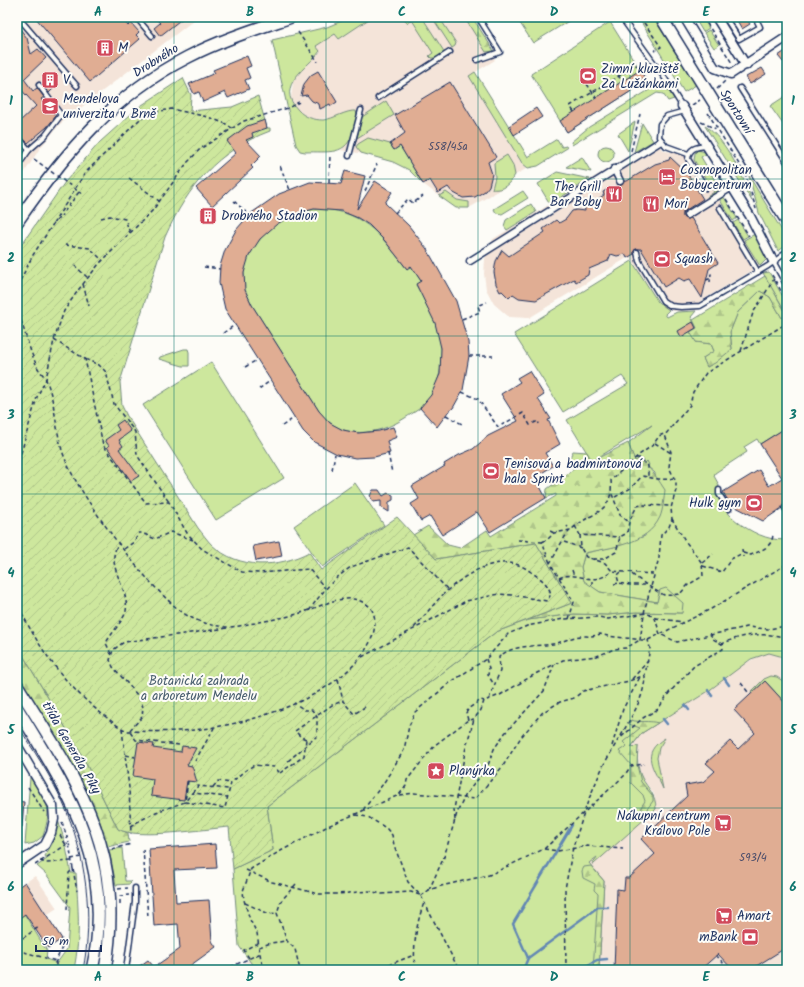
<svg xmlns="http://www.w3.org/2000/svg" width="804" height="987" font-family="Kalam,sans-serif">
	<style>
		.built { fill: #f4e4d9 }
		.green { fill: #cde79d; stroke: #748b7e }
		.forest { fill: url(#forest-firs); stroke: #748b7e }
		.garden { fill: url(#garden-furrows); stroke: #748b7e }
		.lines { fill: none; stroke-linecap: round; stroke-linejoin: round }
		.stream { stroke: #6287b4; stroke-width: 2.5 }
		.building { fill: #e0ad93; stroke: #1b2f5e }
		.service-casing { stroke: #1b2f5e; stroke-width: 7 }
		.pedestrian-casing { stroke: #1b2f5e; stroke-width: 9 }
		.minor-casing { stroke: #1b2f5e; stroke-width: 11 }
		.secondary-casing { stroke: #1b2f5e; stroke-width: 14 }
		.path { stroke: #1b2f5e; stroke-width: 1.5; stroke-dasharray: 4 3; stroke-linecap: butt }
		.service { stroke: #fdfcf7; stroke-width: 4 }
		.pedestrian { stroke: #fdfcf7; stroke-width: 6 }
		.minor { stroke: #fdfcf7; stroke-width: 8 }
		.secondary { stroke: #fdfcf7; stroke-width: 11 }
		.tram { stroke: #1b2f5e; stroke-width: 1 }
		.path-bridge { stroke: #1b2f5e; stroke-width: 1.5; stroke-dasharray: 4 3; stroke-linecap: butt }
		.grid { fill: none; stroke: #0f766e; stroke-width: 1; stroke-opacity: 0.55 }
		.labels { text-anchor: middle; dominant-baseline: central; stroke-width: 4; stroke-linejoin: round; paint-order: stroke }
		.number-label { font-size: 11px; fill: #4c4e6b }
		.poi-label { font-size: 13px; fill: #1b2f5e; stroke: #fdfcf7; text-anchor: start }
		.street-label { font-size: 13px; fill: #1b2f5e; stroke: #fdfcf7 }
		.park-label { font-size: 13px; fill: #485d6e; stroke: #fdfcf7 }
		.neatline { fill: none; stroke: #0f766e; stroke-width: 1.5 }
		.grid-label { font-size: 13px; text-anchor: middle; font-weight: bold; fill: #0f766e }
	</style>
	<defs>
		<pattern id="forest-firs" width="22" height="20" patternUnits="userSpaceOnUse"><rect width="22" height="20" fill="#cde79d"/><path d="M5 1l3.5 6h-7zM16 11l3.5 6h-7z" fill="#afc68a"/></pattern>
		<pattern id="garden-furrows" width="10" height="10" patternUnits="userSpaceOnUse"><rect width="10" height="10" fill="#cde79d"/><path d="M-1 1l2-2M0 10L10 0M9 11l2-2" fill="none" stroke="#afc68a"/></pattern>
	</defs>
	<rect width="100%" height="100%" fill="#fdfcf7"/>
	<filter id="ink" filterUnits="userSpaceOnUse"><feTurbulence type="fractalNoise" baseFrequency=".025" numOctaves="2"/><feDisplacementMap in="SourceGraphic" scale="8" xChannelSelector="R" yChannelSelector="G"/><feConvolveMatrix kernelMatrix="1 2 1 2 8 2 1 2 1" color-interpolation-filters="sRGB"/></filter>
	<g filter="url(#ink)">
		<!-- built -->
		<g class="built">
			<polygon points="17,17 198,17 60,124 40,148 21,178 24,181 17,189"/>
			<polygon points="372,17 472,17 494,51 491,53 495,60 469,76 522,163 528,168 515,175 503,188 469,208 456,208 423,184 409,170 393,162 376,156 340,150 343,149 345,113 335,118 315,119 304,116 296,109 291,99 293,81 299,71 318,54 320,52 316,46 335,34 339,39"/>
			<polygon points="653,141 665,151 685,154 694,160 760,266 699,302 699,310 674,311 663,307 631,258 627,258 529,318 509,317 494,304 486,289 484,274 485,259 493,239"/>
			<polygon points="769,653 786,658 787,660 787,970 599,970 604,881 589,863 656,809 654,794 642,778 639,769 638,746 631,748 642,733 707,692 741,666 762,654"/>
			<polygon points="35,876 57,908 32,925 25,914 17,888"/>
			<polygon points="249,960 256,970 231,970"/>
		</g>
		<!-- green -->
		<g class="green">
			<path d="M351,17H372L339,39L335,34L316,46L320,51C308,68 274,85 298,110C304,117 314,120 323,120C334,119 346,110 356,111C358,117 355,124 354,130C346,157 329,151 305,152L300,151L296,145L272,40L327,27Z"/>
			<polygon points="403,17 422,17 445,53 436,58 431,58 429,56 433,53 412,20 407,23"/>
			<polygon points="432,17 439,17 456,43 455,46 452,48"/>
			<polygon points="516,17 575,17 533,43"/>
			<polygon points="638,17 653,17 696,85 684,92"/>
			<polygon points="694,17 702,17 709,28 703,32"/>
			<polygon points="610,22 645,78 642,79 644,83 567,132 531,74"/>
			<polygon points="709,30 719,45 714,48 704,33"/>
			<polygon points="475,72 528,157 557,139 562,147 566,146 567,148 538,166 528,168 522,163 469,76"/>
			<polygon points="659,86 668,90 674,99 668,101 663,94 657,93 572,145 571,142 589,127 654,87"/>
			<polygon points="787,95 787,130 770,106"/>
			<polygon points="386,101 394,115 357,138 362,117"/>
			<polygon points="635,122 628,151 618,134"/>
			<polygon points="642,123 653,141 634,152"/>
			<path d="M705,126C725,138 745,179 752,201Z"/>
			<polygon points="368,138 390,144 394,150 400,146 423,184 409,170 393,162 361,153 356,147 358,144"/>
			<circle cx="606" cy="154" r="8"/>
			<polygon points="698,150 705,152 706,154 701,157 722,192 709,200 707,197 714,192 694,160 695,153"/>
			<path d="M507,155L513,165L515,175C509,184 503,191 492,189L495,177L494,163Z"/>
			<polygon points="582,157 591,172 566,167"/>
			<polygon points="557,172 590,179 550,204 538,184"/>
			<polygon points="749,176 787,239 786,246 778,251 759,213"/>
			<polygon points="523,191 528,198 502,214 496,213 494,209"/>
			<polygon points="446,192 457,200 469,202 469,208 456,208 439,196"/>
			<polygon points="722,194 737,218 733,221 718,197"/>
			<polygon points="531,204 536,212 507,230 504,226 506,220"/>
			<path d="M314,209C361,208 380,234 406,268L411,266L421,281L416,285C430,308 445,337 441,365C440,376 435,390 429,399C423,408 414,412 405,418C377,436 340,441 319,411L252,305C250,300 247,295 245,290C236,259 267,224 295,214C301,211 308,211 314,209Z"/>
			<polygon points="738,220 748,236 743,239 733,223"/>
			<polygon points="755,234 767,259 760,266 744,240"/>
			<path d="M632,261L658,302L669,310L665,314L667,317L677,312L696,311L691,317L697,328L696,342L711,344L714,351L703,358L707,367L732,349L730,332L738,312L760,291L770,297L782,318L787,315V427L760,444L757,439L744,447L747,452L715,473L714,476L719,485C711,513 764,545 787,539V658L769,653L751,659L707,692L642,733L631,747L638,746C637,757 637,768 642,778C648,789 656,794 656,809L594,864H592L597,857L589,863L604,881L599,970H256L239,946L233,869L273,850L267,806L496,632L528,620L574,614L608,615L636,612L682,613L660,590L657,602L600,592L584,582L581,567L585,553L617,546L645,536L655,479V473L647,466V461L644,464L635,461L628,443L652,425L592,461L567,420L628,384L622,376L563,412L514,334Z"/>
			<polygon points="769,272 787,304 787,314 763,273"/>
			<polygon points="184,349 188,349 189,352 189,366 183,366 159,359 160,357"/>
			<polygon points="211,362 284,478 216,520 143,405"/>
			<polygon points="355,483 384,525 322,567 294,526"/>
			<polygon points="771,676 777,677 787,684 786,704 765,681 752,694 751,692 764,679"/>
			<path d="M665,738L659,748L657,758L663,789C654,768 639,754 665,738Z"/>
			<path d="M30,777C47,801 53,806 43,836L34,843L25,845Z"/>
			<path d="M58,820L65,842L71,873H76C78,910 81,933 74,970H17V902L47,951L46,959L57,963L67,949L70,907L46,874L37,866L47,859L45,856L53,842Z"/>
			<polygon points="122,848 125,881 131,881 130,884 116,885 109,850"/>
		</g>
		<!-- forest -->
		<g class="forest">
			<polygon points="464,17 472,17 494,51 486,52"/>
			<polygon points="765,276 787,315 782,318 770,297 760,291 738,312 730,332 732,349 715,363 707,367 703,358 714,351 711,344 696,342 690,332 697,328 693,320"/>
			<path d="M628,443L635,461L639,459L644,464L647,461L649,465L647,466C655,474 659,481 665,490C664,498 663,510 660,517C647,545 611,547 585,553L581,567L584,581L600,592L657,602L660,590L666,588L683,603L682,613L636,612L608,615L574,614L528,620L572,603L536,543L436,559L413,535L428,526L448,545L460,548L487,530L491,536L556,496V494L546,498L547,489L574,469L567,463L573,451L587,452L592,461Z"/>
			<polygon points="17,645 83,757 118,829 128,833 129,842 107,847 100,822 76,772 17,674"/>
			<path d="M631,720C640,723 648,720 658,723L642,733L631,747L638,746L637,765L641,782L653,796V801L644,813L641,807L645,801L643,795L631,783V765L619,751L627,746L623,742L640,728L629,724Z"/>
			<polygon points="591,866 604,881 599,970 593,970 598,894 594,890 595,884 583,878 582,871 584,867"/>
		</g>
		<!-- garden -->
		<path class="garden" d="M183,78L191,95L190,111L232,107L258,96L267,128H270V131C217,151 188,186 165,237L120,382L122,406L127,416L198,528C203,534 207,540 212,545C239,570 278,568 309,552L321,570L397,517L436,559L536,543L572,603L496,632L267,806L273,850L233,869L229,827C205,829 136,840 118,829L83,757L17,645V251L65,182L100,142L139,107Z"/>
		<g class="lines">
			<!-- stream -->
			<g class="stream">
				<polyline points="724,678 729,685"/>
				<polyline points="708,690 712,696"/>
				<polyline points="685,705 689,710"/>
				<polyline points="663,719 667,724"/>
				<polyline points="528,958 513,924 572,825"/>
				<polyline points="523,970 528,958 598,907 608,907"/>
				<polyline points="579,970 597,960 607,959"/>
			</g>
		</g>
		<!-- building -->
		<g class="building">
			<polygon points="35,17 121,17 128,26 131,23 139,32 136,35 140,39 90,82"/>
			<polygon points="154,17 184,17 160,36 154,28 160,23"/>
			<polygon points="735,17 746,17 750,24 742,29"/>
			<polygon points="17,25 27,38 31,54 38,49 46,58 24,79 33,91 37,88 44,97 41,99 56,116 47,127 28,143 17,133 17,124 36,106 17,85"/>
			<polygon points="787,50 787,60 783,62 778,56"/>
			<polygon points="247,56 251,66 246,68 250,78 245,80 249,89 228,98 225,92 203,102 199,92 194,94 189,84 215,73 213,70"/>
			<polygon points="762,68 766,74 750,84 746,77"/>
			<polygon points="640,70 645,78 642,79 644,83 567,132 560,121"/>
			<polygon points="318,71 337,102 331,106 330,104 320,109 319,104 312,101 307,95 301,96 304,84 311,75"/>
			<polygon points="50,75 58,84 49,93 42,83"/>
			<polygon points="450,82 496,157 488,162 492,174 489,186 485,191 475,197 463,198 452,192 448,187 438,193 430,180 423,184 400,146 394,150 390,144 405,133 395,115"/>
			<polygon points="536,108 542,117 514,135 509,126"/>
			<polygon points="265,120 267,128 252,133 253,137 246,140 261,156 251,166 253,168 212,206 196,188 236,153 227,141 247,126"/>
			<polygon points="670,157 687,173 703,199 683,212 683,217 687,219 691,218 718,263 709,269 702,298 690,279 684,281 679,278 664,287 641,249 637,249 634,251 634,254 627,258 625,254 617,256 611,254 608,261 589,269 588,275 576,282 574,279 536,300 519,298 513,294 509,298 502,291 500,292 496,284 494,272 496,261 502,250 509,256 545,232 543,229 556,220 559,223 566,219 572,211 576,210 585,211 584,200 591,204 604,195 603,192 608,189 611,191 618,185 622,185 624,181 627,181 655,164 669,160"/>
			<polygon points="345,171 365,176 357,209 375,181 392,192 385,203 409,226 427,249 456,301 468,342 469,356 463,390 453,408 448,412 437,427 420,408 431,395 440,374 441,348 435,323 416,284 421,281 411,266 407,269 385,241 369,225 358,218 341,211 314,209 295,214 277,224 260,239 249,256 244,273 245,290 252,305 319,411 330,423 343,430 358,433 379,431 393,427 397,437 387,441 390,453 374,457 355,458 337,454 314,442 303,431 225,309 219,283 220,266 225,250 236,230 250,214 279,194 310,182 341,184"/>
			<polygon points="693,322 696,328 681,337 678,331"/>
			<polygon points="529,371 544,395 538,399 551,419 548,420 560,444 545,453 553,466 535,477 546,498 490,532 477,512 442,535 430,516 421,521 411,504 419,499 412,486 445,466 444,464 459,455 473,449 488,436 518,421 501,394 520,382 517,378"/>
			<polygon points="123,420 131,431 119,440 123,446 119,449 139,476 131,481 107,447 109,446 105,440 119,430 116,425"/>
			<polygon points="787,427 787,505 783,505 782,508 763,521 730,504 723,492 759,470 769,486 782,478 760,444"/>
			<polygon points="373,490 379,490 383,496 388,493 393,495 393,500 389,502 389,512 381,507 381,501 373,502 370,496"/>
			<polygon points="279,541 282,556 256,561 253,546"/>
			<polygon points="765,681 787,705 787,947 750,970 733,970 718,954 700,970 614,970 617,889 624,890 625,878 629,878 655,854 641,839 687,796 685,785 703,782 715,771 706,763 730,741 738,749 755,733 734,710"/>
			<polygon points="138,742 154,744 153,748 181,752 182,746 196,748 187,765 192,766 197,782 187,781 184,800 151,796 153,779 133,776"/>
			<polygon points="17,801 24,802 22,827 17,827"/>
			<polygon points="215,844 217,868 174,870 176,902 209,900 212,941 216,947 184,970 134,970 148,960 154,967 180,949 178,924 154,926 149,849"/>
			<polygon points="25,882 62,939 48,948 25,914 17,920 17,888"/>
		</g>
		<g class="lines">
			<defs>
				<g id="service">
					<polyline points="18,17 77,86"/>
					<polyline points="136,17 152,36"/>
					<polyline points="621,17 664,77 682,106"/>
					<polyline points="725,17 739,39 760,27 756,19 758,17"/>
					<polyline points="477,60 500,52 478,17"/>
					<polyline points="740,88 787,162"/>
					<polyline points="378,98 450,52"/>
					<polyline points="685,111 667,116 660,124 659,137 666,146 688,154"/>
					<polyline points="17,136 29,150 17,167"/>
					<path d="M706,146C696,147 689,148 688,159L706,188"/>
					<polyline points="29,150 45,136 61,115 39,85"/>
					<polyline points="349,156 361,110"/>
					<polyline points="720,208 758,272"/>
					<polyline points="637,252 639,261 663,301 671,306 681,307 700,306 768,266 787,252"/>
					<polyline points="773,261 787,286"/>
					<polyline points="719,490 719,494 729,509"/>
					<polyline points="785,508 787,511"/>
					<polyline points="126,970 135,902 135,888"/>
				</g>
				<g id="pedestrian">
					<polyline points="614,169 620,181"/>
					<polyline points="687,215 732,187"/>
					<polyline points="470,261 661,141"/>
				</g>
				<g id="minor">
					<polyline points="684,17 715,68 731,74 787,37"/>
					<polyline points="716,17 746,65"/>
					<polyline points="682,106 750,216 773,261"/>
					<polyline points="17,745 53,806 54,819 51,833 45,845 17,864"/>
				</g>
				<g id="secondary">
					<polyline points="661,17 787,221"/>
					<path d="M17,222C64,154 113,95 188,57C221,40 256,29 291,17"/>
					<path d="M17,685C78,783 126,848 105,970"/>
					<path d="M17,708C70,794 116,864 92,970"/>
				</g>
			</defs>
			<!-- service casing -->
			<use href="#service" class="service-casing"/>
			<!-- pedestrian casing -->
			<use href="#pedestrian" class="pedestrian-casing"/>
			<!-- minor casing -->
			<use href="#minor" class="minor-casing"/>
			<!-- secondary casing -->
			<use href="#secondary" class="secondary-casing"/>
			<!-- path -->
			<g class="path">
				<polyline points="640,17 661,47 654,51"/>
				<polyline points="703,17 732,63"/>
				<polyline points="298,32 318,62"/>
				<polyline points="618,75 622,82"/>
				<polyline points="587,84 596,98"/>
				<polyline points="717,89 726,80"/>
				<polyline points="692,105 700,100"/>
				<polyline points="574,112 570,106 637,65"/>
				<polyline points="708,113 746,176 756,209"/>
				<polyline points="701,122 716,129"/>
				<polyline points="631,151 640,114"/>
				<polyline points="280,166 290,190"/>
				<polyline points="129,178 159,201"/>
				<polyline points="329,182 330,155"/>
				<polyline points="365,191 377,164"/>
				<polyline points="79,192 82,194"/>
				<polyline points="726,199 749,236"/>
				<polyline points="234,201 249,215"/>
				<polyline points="395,213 408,199 413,203 423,196"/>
				<polyline points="101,218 110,216 125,219 130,233"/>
				<polyline points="56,221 61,216"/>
				<polyline points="53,224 85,173 140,119 152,113 171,109 208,117 226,124 232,128"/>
				<polyline points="65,245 90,248 103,261"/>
				<polyline points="74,265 88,278"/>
				<polyline points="204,267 220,269"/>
				<polyline points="772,275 787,301"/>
				<polyline points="706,280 709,279 711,274 710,282"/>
				<polyline points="83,284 89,306"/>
				<polyline points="17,287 33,255 53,224"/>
				<path d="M17,307C23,326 28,346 36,364C38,371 45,375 47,382C57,408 55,436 66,461C80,497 158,603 192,618C202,623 217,627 229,627C237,627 247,624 255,623C273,619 292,617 309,610C321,606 333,599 346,599C354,598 364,601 370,607C378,617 375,633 369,644C343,692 267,719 215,727C190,732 155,732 129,731C120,729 113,722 106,717C66,687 38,648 17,603"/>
				<polyline points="462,319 480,312 478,306 487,302"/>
				<polyline points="223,333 235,325"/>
				<polyline points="54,340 85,359 103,445 146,503 169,502 187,533 202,549 242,572 260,573 309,569 325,588"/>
				<polyline points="741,351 753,313 774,279"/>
				<polyline points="469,356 493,356"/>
				<polyline points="85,359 99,365 106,372 114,404 135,432 137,455 169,502"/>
				<polyline points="245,367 257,360"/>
				<polyline points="259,389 270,381"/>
				<polyline points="462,392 478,399 498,427 523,413 530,425 538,421 539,424"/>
				<polyline points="446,415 462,424"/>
				<polyline points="282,426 294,418"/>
				<polyline points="655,443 671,453"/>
				<polyline points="388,453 392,473"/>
				<polyline points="636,458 640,458 648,466 648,477"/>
				<polyline points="17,467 37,397 46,379 54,340 64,311 79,289 99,264 153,210 187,163 200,149 244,121 288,108 299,102"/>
				<polyline points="332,470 335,454"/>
				<polyline points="612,494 620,515 629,522"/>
				<path d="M615,497L631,488L642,476C653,478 663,481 673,478"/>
				<polyline points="575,526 580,535 620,537"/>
				<polyline points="550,531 554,533"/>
				<polyline points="580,535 581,548 586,557 605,563 612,571 654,574"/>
				<polyline points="518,540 542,542 550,563"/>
				<polyline points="542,542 548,539 554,533 570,530 567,526"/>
				<polyline points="564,542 581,548"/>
				<polyline points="124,549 134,542 139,533 142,533 155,539 171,532 193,540"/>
				<polyline points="742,549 743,557"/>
				<polyline points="593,559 604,559 616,552 620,537 627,533 629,522 637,506 642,505 672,506"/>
				<polyline points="702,563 713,554"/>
				<path d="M703,566L722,572L731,559L743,553L751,555C762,550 773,547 773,533"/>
				<polyline points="572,570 574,576"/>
				<polyline points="621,572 617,576 619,583 630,585 646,585"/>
				<path d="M632,574C637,579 657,592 664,595C669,596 676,594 680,594L688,585L703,576L702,563L686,542L672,519"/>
				<path d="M559,578C577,569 592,589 612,571"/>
				<polyline points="614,584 619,583"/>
				<polyline points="592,585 592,580"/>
				<path d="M309,611C321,593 333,579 351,567L408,547L448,590"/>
				<polyline points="655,618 683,622"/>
				<path d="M569,619L574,602L550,563C557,553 563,536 572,529C592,511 614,514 611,480L639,455L653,445L659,436L666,433"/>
				<polyline points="710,633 713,639 722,644"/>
				<path d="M111,654L106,643C110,635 125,618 126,611C130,587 103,565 119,543"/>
				<path d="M362,657L466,601L499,594L512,595L547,601L551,594C547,582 541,579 531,572C505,551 471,570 449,589C435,601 424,617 412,630"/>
				<polyline points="486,659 489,668 488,675 493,683"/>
				<polyline points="338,679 343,701 354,714 365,707"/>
				<polyline points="632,679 648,661"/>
				<polyline points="741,683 748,692"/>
				<path d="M489,699L500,671L499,657C513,644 534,647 552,644C562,643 572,636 582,636C589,636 593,637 600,634C613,638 626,637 640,640L645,608L659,558L661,535L669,527L672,519L671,508L676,490V482L669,467L671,452L665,435L690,405L693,392L706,373L787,323"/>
				<polyline points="468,720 466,713 469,708 481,700 484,701"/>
				<polyline points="122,729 129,788 131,834"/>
				<path d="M621,736C631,716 644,700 645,676"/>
				<polyline points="306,739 301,737 295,731 332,705 343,701"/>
				<polyline points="179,745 136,740 129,731 142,717 143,707 139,697 113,667 110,660 113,650 124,642 228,628"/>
				<polyline points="612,746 623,709 640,677"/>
				<polyline points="126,755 135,757"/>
				<polyline points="195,761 214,728"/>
				<polyline points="288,761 317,736 317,717 312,710 305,710 294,703"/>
				<polyline points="188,781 185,802 225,808 231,783 243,772 254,765 274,767 280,773"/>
				<polyline points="28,787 44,812"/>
				<polyline points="213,787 218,781 231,783"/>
				<polyline points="192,793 198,786 228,789"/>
				<polyline points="400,795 414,793 475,799 503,766 521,737 543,712 560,702 574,698 583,691 629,681 645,675 650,648 648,640"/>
				<polyline points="363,810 383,784 404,750 409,726 415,712 451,682 486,659 508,634 527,626 564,619 599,617 608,619 647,613 655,618 660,634 677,642 747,627 768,629 787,626"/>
				<polyline points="355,815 368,817 386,828 392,835 394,845 408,882 421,896 459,970"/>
				<polyline points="455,820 454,809 466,747 474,719"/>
				<polyline points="62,822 69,843"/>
				<polyline points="130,826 156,812 185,802 192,793 227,797"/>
				<polyline points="60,835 66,845"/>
				<polyline points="112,849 131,844"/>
				<polyline points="143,849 148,917"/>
				<polyline points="544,849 558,851 587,846 623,849"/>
				<polyline points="71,859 81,857"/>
				<polyline points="40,861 46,863 72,861"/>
				<polyline points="35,865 69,843 73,869 69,873 67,909"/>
				<polyline points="73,869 77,891"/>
				<polyline points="246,870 272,882 319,894 338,894 369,891 382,894 411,892 420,895"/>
				<polyline points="296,884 281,901 277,913 287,941 295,949 300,970"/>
				<polyline points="118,889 128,888"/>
				<polyline points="429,890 444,857 457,813 466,794 487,768 494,749 505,733 544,691 554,665"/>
				<polyline points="421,896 429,890 441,886 489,875 544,849 624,776 631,766 644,764"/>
				<polyline points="245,903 269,914 276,913"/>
				<polyline points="120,904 120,896 129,895"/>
				<polyline points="17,942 39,927"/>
				<polyline points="259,947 271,943 286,941"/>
				<polyline points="17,950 56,961 56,970"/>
				<polyline points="716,955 726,966 724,967"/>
				<polyline points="249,958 244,950 258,943"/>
				<polyline points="52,970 63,945"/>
				<polyline points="224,970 261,953"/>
				<polyline points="266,970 261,960 257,933 250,920 244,900 243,891 251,869 277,853 328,826 399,795 406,786 407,780 435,745 468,720 474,719 481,710 484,701 500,695 537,673 563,660 597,656 614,649 626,648 640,640 648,640 711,609 787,564"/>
				<polyline points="293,970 304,968 316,970"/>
				<polyline points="375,970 414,955"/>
				<path d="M415,970C413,947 416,924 424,903"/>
				<path d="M566,970L565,889L573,847L588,801L603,766L618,740L643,718L658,709L669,693L694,666L723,649L722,644C742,634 765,632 787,638"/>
			</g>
			<!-- service -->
			<use href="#service" class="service"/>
			<!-- pedestrian -->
			<use href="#pedestrian" class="pedestrian"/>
			<!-- minor -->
			<use href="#minor" class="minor"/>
			<!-- secondary -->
			<use href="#secondary" class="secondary"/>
			<!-- tram -->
			<path class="tram" d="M17,724C33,750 51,776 63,803C86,854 94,916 83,970"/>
			<!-- path-bridge -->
			<g class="path-bridge">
				<polyline points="34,159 79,192 61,216"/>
				<polyline points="280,773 304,756 306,739"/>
			</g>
		</g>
	</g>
	<!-- grid -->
	<path class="grid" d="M174,17V970M326,17V970M478,17V970M630,17V970M17,179H787M17,336H787M17,494H787M17,651H787M17,808H787"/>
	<!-- icons -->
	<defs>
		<symbol id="building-square" viewBox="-11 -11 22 22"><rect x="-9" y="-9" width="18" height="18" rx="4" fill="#d1495b" stroke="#fdfcf7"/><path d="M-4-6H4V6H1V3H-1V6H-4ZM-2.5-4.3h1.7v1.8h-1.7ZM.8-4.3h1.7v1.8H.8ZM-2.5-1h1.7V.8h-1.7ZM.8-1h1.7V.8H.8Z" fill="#fff"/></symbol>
		<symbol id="stadium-square" viewBox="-11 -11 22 22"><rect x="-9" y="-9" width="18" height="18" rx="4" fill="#d1495b" stroke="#fdfcf7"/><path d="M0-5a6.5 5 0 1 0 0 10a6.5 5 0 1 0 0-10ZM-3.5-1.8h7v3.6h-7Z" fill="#fff"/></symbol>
		<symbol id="university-square" viewBox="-11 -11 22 22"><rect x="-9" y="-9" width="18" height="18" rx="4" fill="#d1495b" stroke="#fdfcf7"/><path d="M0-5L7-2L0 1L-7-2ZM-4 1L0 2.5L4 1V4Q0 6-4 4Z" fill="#fff"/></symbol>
		<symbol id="hotel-square" viewBox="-11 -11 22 22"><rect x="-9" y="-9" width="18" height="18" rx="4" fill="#d1495b" stroke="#fdfcf7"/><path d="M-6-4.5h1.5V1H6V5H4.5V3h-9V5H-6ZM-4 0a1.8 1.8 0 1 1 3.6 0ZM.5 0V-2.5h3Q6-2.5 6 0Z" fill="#fff"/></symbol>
		<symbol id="restaurant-square" viewBox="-11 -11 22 22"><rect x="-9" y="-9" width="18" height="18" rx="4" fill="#d1495b" stroke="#fdfcf7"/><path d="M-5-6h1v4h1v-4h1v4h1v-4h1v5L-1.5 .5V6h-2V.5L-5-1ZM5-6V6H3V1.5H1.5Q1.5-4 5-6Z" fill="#fff"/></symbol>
		<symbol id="sight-square" viewBox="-11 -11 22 22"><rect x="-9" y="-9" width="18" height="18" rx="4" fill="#d1495b" stroke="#fdfcf7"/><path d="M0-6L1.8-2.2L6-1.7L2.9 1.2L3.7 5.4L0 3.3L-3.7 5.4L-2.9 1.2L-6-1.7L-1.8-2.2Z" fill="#fff"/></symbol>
		<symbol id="supermarket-square" viewBox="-11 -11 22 22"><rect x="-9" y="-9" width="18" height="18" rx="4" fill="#d1495b" stroke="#fdfcf7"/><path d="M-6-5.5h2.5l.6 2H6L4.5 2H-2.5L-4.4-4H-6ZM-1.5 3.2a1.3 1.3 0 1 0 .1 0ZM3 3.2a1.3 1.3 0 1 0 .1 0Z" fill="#fff"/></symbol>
		<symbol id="bank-square" viewBox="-11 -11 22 22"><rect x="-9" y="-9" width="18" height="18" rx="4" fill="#d1495b" stroke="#fdfcf7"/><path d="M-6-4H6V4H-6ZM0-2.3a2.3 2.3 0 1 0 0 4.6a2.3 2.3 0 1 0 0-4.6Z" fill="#fff"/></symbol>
	</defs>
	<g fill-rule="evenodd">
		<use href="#building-square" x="95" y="38" width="20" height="20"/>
		<use href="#stadium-square" x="578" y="66" width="20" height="20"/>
		<use href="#building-square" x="40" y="70" width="20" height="20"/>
		<use href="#university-square" x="40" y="96" width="20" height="20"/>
		<use href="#hotel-square" x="657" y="167" width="20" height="20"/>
		<use href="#restaurant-square" x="604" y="184" width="20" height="20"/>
		<use href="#restaurant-square" x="641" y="194" width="20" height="20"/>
		<use href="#building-square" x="198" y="206" width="20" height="20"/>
		<use href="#stadium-square" x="652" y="249" width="20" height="20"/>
		<use href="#stadium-square" x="481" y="461" width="20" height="20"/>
		<use href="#stadium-square" x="744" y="493" width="20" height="20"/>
		<use href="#sight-square" x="426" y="761" width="20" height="20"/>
		<use href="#supermarket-square" x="713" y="813" width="20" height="20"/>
		<use href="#supermarket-square" x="714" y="906" width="20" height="20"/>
		<use href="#bank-square" x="740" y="927" width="20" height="20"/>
	</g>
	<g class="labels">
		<!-- number labels -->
		<g class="number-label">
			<text x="448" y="147">558/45a</text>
			<text x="753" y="858">593/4</text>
		</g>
		<!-- poi labels -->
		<g class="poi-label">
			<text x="118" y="48">M</text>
			<text x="601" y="69">Zimní kluziště<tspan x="601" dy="15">Za Lužánkami</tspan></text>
			<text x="63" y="80">V</text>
			<text x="63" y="99">Mendelova<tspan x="63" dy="15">univerzita v Brně</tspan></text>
			<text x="680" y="170">Cosmopolitan<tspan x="680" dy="15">Bobycentrum</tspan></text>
			<text x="601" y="187" text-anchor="end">The Grill<tspan x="601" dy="15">Bar Boby</tspan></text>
			<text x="664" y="204">Mori</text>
			<text x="221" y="216">Drobného Stadion</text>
			<text x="675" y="259">Squash</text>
			<text x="504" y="464">Tenisová a badmintonová<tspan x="504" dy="15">hala Sprint</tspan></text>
			<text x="741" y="503" text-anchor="end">Hulk gym</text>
			<text x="449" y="771">Planýrka</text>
			<text x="710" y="816" text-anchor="end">Nákupní centrum<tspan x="710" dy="15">Královo Pole</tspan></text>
			<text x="737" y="916">Amart</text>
			<text x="737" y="937" text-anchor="end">mBank</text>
		</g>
		<!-- street labels -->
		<g class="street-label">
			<text transform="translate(156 61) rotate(-32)">Drobného</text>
			<text transform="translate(736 112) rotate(58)">Sportovní</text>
			<text transform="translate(71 748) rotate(60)">třída Generála Píky</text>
		</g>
		<!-- park labels -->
		<g class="park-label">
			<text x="199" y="681">Botanická zahrada<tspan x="199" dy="15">a arboretum Mendelu</tspan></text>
		</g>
	</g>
	<!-- margin -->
	<rect width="804" height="987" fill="none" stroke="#fdfcf7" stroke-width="44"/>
	<!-- scale -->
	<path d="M36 945v6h65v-6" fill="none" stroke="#1b2f5e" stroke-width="2"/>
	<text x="42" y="945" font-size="12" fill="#1b2f5e" stroke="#fdfcf7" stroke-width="3" paint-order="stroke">50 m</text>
	<rect x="22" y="22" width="760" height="943" class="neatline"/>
	<g class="grid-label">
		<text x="98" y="16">A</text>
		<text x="250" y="16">B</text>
		<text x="402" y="16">C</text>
		<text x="554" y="16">D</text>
		<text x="706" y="16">E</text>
		<text x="11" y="105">1</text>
		<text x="793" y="105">1</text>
		<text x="11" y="262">2</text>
		<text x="793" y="262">2</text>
		<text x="11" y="419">3</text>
		<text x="793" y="419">3</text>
		<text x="11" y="577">4</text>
		<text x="793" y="577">4</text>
		<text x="11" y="734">5</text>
		<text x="793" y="734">5</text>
		<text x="11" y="891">6</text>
		<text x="793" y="891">6</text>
		<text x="98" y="981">A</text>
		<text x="250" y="981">B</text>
		<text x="402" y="981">C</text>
		<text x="554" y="981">D</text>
		<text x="706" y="981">E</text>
	</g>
</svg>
